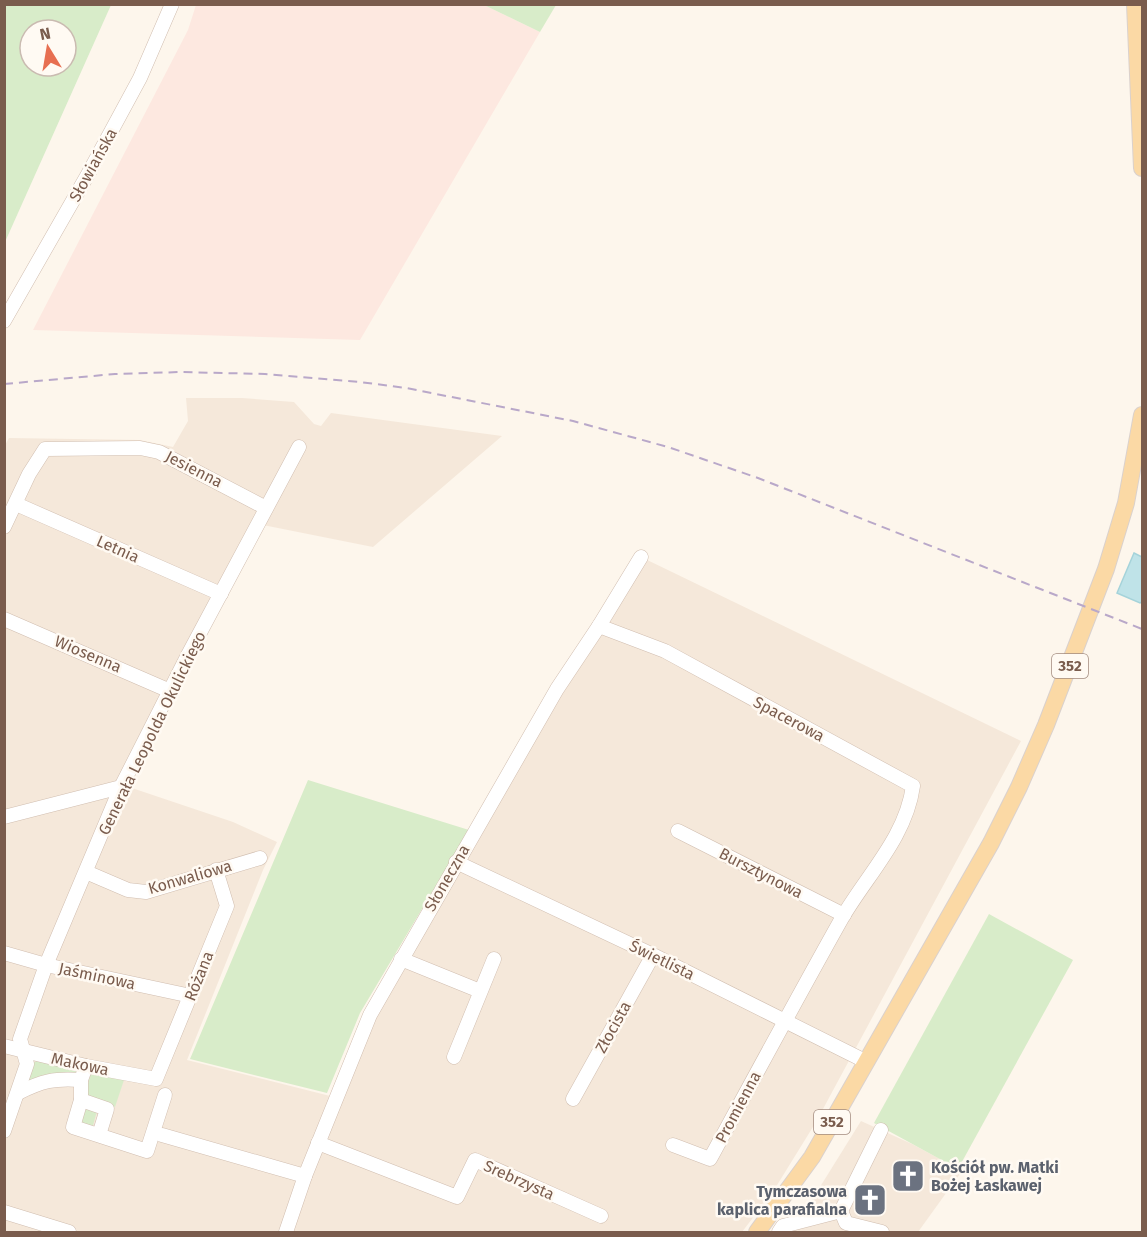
<svg xmlns="http://www.w3.org/2000/svg" width="1147" height="1237" font-family="'Fira Sans',sans-serif">
	<style>
		.residential { fill: #f5e8da }
		.commercial { fill: #fde8e0 }
		.green { fill: #d8ecc9; fill-rule: evenodd }
		.water { fill: #bfe3e8; stroke: #a5d3da; stroke-width: 1.5 }
		.lines { fill: none; stroke-linecap: round; stroke-linejoin: round }
		.minor-casing { stroke: #d1beb0; stroke-width: 15 }
		.major-casing { stroke: #dad1cd; stroke-width: 18 }
		.minor { stroke: #fff; stroke-width: 14 }
		.major { stroke: #fbd9a5; stroke-width: 16 }
		.rail { stroke: #b9a8c9; stroke-width: 2; stroke-dasharray: 9 6; stroke-linecap: butt }
		.labels { text-anchor: middle; dominant-baseline: central; stroke-width: 5; stroke-linejoin: round; paint-order: stroke }
		.shield { fill: #fffaf3; stroke: #a28b7f; stroke-width: 1.5 }
		.shield-label { font-size: 15px; font-weight: bold; fill: #7a5c4d }
		.street-label { font-size: 16px; fill: #7a5c4d; stroke: #fffaf3 }
		.worship-label { font-size: 16px; font-weight: bold; fill: #5b616d; stroke: #fffaf3; text-anchor: start }
	</style>
	<rect width="100%" height="100%" fill="#fdf6ec"/>
	<!-- residential -->
	<g class="residential">
		<polygon points="186,398 242,398 294,402 314,424 321,426 331,413 502,436 373,547 263,525 203,638 129,787 233,822 277,842 263,870 187,1060 338,1098 367,1029 641,557 1021,741 816,1122 774,1190 742,1232 5,1232 4,447 9,438 140,440 173,447 188,421"/>
		<polygon points="861,1121 912,1144 962,1171 918,1232 792,1232"/>
	</g>
	<!-- commercial -->
	<polygon class="commercial" points="196,5 484,5 540,32 360,340 33,330 188,30"/>
	<!-- green -->
	<g class="green">
		<path d="M5,4L111,5L5,242L4,5ZM30,30H66V66H30Z"/>
		<polygon points="484,5 556,5 540,32"/>
		<polygon points="308,780 469,830 360,1013 327,1093 190,1059"/>
		<polygon points="989,914 1073,960 958,1169 874,1123"/>
		<polygon points="39,1060 76,1070 75,1074 24,1085 33,1063"/>
		<polygon points="91,1073 125,1077 115,1107 89,1099 87,1087"/>
		<polygon points="83,1105 97,1111 92,1129 80,1127"/>
	</g>
	<!-- water -->
	<polygon class="water" points="1134,553 1142,557 1142,602 1140,603 1117,593"/>
	<g class="lines">
		<defs>
			<g id="minor">
				<polyline points="4,321 87,176 140,78 172,4"/>
				<polyline points="16,504 221,594"/>
				<polyline points="4,527 29,474 45,449 140,448 159,452 266,508"/>
				<polyline points="4,619 170,691"/>
				<path d="M599,626L665,651L913,786C906,837 867,875 842,918C797,998 754,1078 710,1159L673,1145"/>
				<polyline points="4,817 121,787"/>
				<polyline points="678,831 844,915"/>
				<polyline points="456,862 653,955 865,1061"/>
				<polyline points="86,872 128,890 146,892 260,858"/>
				<polyline points="4,953 46,965 191,996"/>
				<polyline points="401,959 480,991"/>
				<polyline points="4,1046 86,1066 156,1079 227,906 216,870"/>
				<polyline points="454,1057 494,959"/>
				<polyline points="86,1066 81,1080 81,1100 73,1127 147,1151 165,1095"/>
				<path d="M18,1093C42,1081 54,1078 81,1080"/>
				<polyline points="573,1099 653,955"/>
				<polyline points="81,1100 107,1109 99,1135"/>
				<polyline points="4,1131 27,1064 20,1039 46,965 121,787 188,655 299,447"/>
				<polyline points="162,1135 305,1176"/>
				<polyline points="318,1143 457,1197 475,1160 601,1216"/>
				<polyline points="841,1211 846,1223 882,1232"/>
				<polyline points="4,1212 69,1232"/>
				<polyline points="286,1232 305,1176 370,1015 557,689 599,626 641,557"/>
				<polyline points="779,1232 783,1226 841,1211 881,1130"/>
			</g>
			<g id="major">
				<polyline points="1135,4 1142,168"/>
				<polyline points="757,1232 812,1157 828,1129 991,843 1019,787 1046,725 1106,569 1126,503 1142,415"/>
			</g>
		</defs>
		<!-- minor casing -->
		<use href="#minor" class="minor-casing"/>
		<!-- major casing -->
		<use href="#major" class="major-casing"/>
		<!-- minor -->
		<use href="#minor" class="minor"/>
		<!-- major -->
		<use href="#major" class="major"/>
		<!-- rail -->
		<polyline class="rail" points="4,384 115,374 181,372 265,374 360,382 406,388 573,421 668,447 758,478 1142,629"/>
	</g>
	<!-- icons -->
	<defs>
		<symbol id="church-square" viewBox="-11 -11 22 22"><rect x="-9" y="-9" width="18" height="18" rx="4" fill="#6b7280" stroke="#fffaf3"/><path d="M-1.2-6h2.4v3.5h3.3v2.4h-3.3V6h-2.4V-.1h-3.3v-2.4h3.3Z" fill="#fff"/></symbol>
	</defs>
	<g fill-rule="evenodd">
		<use href="#church-square" x="889" y="1157" width="38" height="38"/>
		<use href="#church-square" x="851" y="1181" width="38" height="38"/>
	</g>
	<g class="labels">
		<!-- shield labels -->
		<g class="shield">
			<rect x="1052" y="654" width="36" height="24" rx="4.5"/>
			<rect x="814" y="1110" width="36" height="24" rx="4.5"/>
		</g>
		<g class="shield-label">
			<text x="1070" y="666">352</text>
			<text x="832" y="1122">352</text>
		</g>
		<!-- street labels -->
		<g class="street-label">
			<text transform="translate(93 165) rotate(-61)">Słowiańska</text>
			<text transform="translate(194 469) rotate(27)">Jesienna</text>
			<text transform="translate(118 549) rotate(24)">Letnia</text>
			<text transform="translate(88 654) rotate(23)">Wiosenna</text>
			<text transform="translate(789 719) rotate(28)">Spacerowa</text>
			<text transform="translate(152 733) rotate(-64)">Generała Leopolda Okulickiego</text>
			<text transform="translate(761 873) rotate(27)">Bursztynowa</text>
			<text transform="translate(190 877) rotate(-16)">Konwaliowa</text>
			<text transform="translate(447 878) rotate(-60)">Słoneczna</text>
			<text transform="translate(662 960) rotate(26)">Świetlista</text>
			<text transform="translate(97 976) rotate(12)">Jaśminowa</text>
			<text transform="translate(199 976) rotate(-68)">Różana</text>
			<text transform="translate(613 1027) rotate(-61)">Złocista</text>
			<text transform="translate(80 1064) rotate(12)">Makowa</text>
			<text transform="translate(738 1107) rotate(-62)">Promienna</text>
			<text transform="translate(519 1180) rotate(24)">Srebrzysta</text>
		</g>
		<!-- worship labels -->
		<g class="worship-label">
			<text x="931" y="1167">Kościół pw. Matki<tspan x="931" dy="18">Bożej Łaskawej</tspan></text>
			<text x="847" y="1191" text-anchor="end">Tymczasowa<tspan x="847" dy="18">kaplica parafialna</tspan></text>
		</g>
	</g>
	<!-- border -->
	<rect width="1147" height="1237" fill="none" stroke="#7a5c4d" stroke-width="12"/>
	<!-- north arrow -->
	<g transform="translate(48 48) rotate(349)"><circle r="28" fill="#fffaf3" stroke="#cabbb1" stroke-width="1.5"/>
	<path d="M0-4.5L10 22L0 15L-10 22Z" fill="#e76f51"/>
	<text y="-9" font-size="16" font-weight="bold" text-anchor="middle" fill="#7a5c4d">N</text>
	</g>
</svg>
